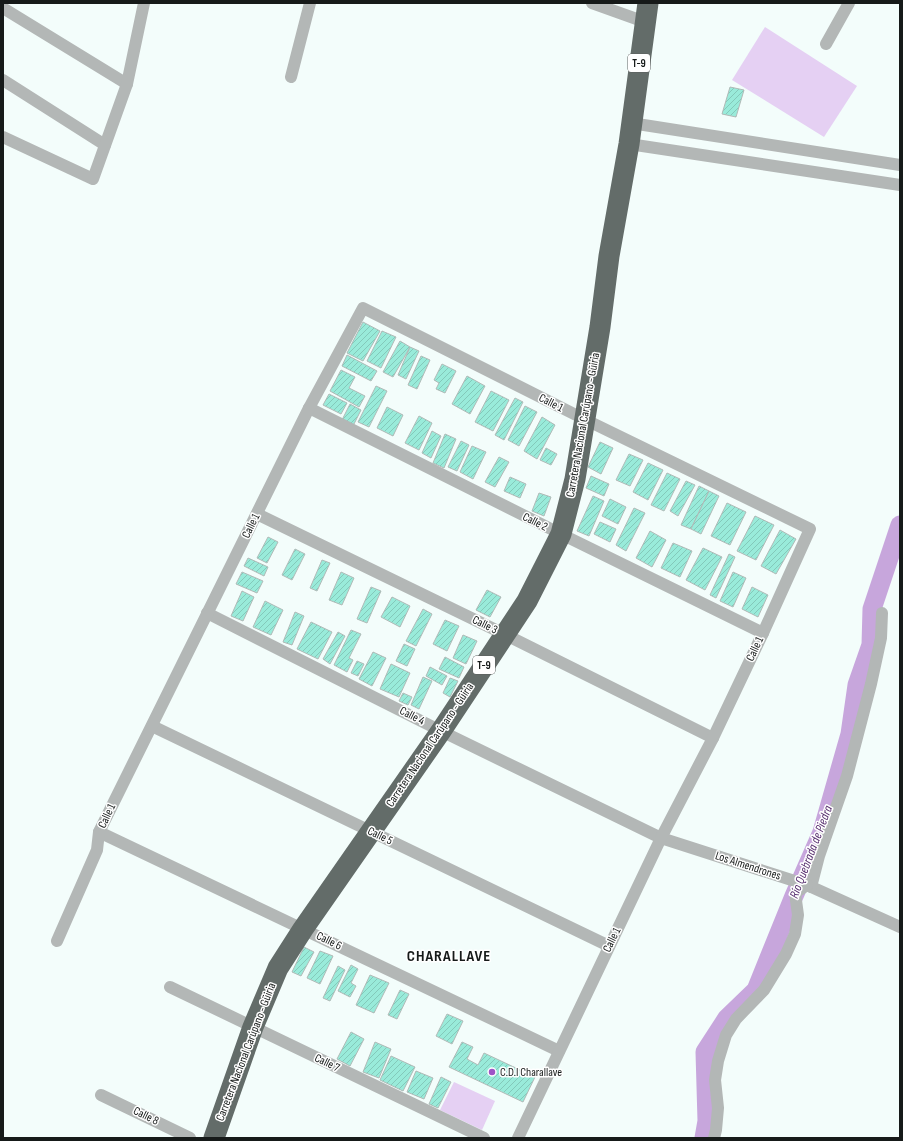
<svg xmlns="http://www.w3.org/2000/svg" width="903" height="1141" font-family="'Sofia Sans Condensed',sans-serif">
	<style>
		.garden { fill: #e5d0f3 }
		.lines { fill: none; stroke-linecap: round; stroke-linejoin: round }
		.river { stroke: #c7a6dc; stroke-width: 19 }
		.building { fill: url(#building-hatch); stroke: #b0bab7 }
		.street { stroke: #b3b7b6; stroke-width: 12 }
		.highway { stroke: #636c69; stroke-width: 21 }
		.poi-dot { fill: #9d54c7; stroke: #fff; stroke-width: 1.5 }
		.labels { text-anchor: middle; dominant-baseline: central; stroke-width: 3; stroke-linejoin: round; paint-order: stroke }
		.shield { fill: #fff; stroke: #5c5f5e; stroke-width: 1 }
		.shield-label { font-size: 11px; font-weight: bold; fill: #161a19 }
		.street-label { font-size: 12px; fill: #161a19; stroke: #fff }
		.poi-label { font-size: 12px; fill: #161a19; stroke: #fff; text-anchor: start }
		.water-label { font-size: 13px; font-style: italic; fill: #572e6f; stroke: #fff }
		.district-label { font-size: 16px; font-weight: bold; letter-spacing: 1px; fill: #161a19; stroke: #fff }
	</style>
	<defs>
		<pattern id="building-hatch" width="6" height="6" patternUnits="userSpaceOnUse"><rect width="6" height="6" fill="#99ebda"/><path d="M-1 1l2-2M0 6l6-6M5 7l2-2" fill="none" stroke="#83c9ba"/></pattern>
	</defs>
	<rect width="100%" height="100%" fill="#f3fdfb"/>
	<!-- garden -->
	<g class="garden">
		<polygon points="765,27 857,86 824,137 732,80"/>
		<polygon points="454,1082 495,1101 482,1130 440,1110"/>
	</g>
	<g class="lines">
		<!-- river -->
		<polyline class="river" points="704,1138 707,1121 705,1052 727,1018 756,990 794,896 822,832 850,734 857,685 871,645 872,609 900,525"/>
	</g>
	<!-- building -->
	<g class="building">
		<polygon points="730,87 744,90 736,117 722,114"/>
		<polygon points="363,322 380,331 363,361 347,353"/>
		<polygon points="382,331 396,337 381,368 367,361"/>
		<polygon points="400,341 410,347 393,377 383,372"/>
		<polygon points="410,347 419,351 406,379 398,375"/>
		<polygon points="347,355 377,371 371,381 342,366"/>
		<polygon points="421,356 430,360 417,389 408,385"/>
		<polygon points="442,364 456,371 445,393 436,389 439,383 434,380"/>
		<polygon points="341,370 355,377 349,388 365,396 359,407 330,391"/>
		<polygon points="467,376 485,386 470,414 452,404"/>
		<polygon points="376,386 387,391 369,427 358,422"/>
		<polygon points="491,391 509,400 493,431 475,422"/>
		<polygon points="329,394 347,403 341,414 323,405"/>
		<polygon points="515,398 523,402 504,440 495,435"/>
		<polygon points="350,404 361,410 353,426 342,420"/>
		<polygon points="525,406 537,412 519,446 508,440"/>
		<polygon points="387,407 403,415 393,436 377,428"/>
		<polygon points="419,416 432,423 419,450 405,443"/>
		<polygon points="542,417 555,425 537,459 524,451"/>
		<polygon points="432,431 441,436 431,458 422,453"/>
		<polygon points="445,434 456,439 444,468 433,463"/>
		<polygon points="461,441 469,445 457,471 448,467"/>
		<polygon points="600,442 613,448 601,474 588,467"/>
		<polygon points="472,446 486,452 473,479 460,472"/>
		<polygon points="546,448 557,454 551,465 540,460"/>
		<polygon points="629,454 643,460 630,486 616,480"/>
		<polygon points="499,457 509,462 495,487 485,482"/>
		<polygon points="648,463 663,470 648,500 633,492"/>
		<polygon points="667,473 680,479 664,511 651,505"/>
		<polygon points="591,476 609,484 604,496 586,488"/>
		<polygon points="510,477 526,484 520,498 504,491"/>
		<polygon points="686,481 695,485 678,516 670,511"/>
		<polygon points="699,486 709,491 691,529 681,525"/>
		<polygon points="709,491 719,496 701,534 691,529"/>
		<polygon points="539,493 551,497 544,516 532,511"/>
		<polygon points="593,496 604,501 589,536 577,531"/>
		<polygon points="610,499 626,507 618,524 602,516"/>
		<polygon points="727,503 746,512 730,545 711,536"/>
		<polygon points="634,508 645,513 626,551 616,545"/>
		<polygon points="755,516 774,525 756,560 737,551"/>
		<polygon points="600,522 616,529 610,542 594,534"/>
		<polygon points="780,530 796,539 776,574 761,566"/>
		<polygon points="650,531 666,540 652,567 636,558"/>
		<polygon points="268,537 278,542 267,563 257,558"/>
		<polygon points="673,543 692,551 680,577 661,568"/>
		<polygon points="703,548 722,557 705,590 686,580"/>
		<polygon points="295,549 305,554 292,580 282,575"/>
		<polygon points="729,554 735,557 716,598 710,595"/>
		<polygon points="248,558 268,567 264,576 244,566"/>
		<polygon points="322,560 330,563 317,591 310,588"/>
		<polygon points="242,572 263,581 257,593 236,584"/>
		<polygon points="341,572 354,578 342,605 329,600"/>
		<polygon points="733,572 746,578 733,607 720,601"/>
		<polygon points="371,587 381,591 367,623 357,619"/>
		<polygon points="752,587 768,595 758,617 742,609"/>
		<polygon points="487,590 501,597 490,617 476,610"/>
		<polygon points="242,591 254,597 243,621 231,616"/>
		<polygon points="392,597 410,606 400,627 381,617"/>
		<polygon points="265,601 283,610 271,635 253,627"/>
		<polygon points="423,609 432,614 416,646 406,641"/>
		<polygon points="295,612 304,616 292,645 283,642"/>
		<polygon points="445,620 459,626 447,651 433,644"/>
		<polygon points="311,622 332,632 318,659 297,649"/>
		<polygon points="351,630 361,634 349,658 353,660 347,672 334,665"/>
		<polygon points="338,632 345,636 330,664 323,659"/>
		<polygon points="463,635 477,641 466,664 453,658"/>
		<polygon points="404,644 415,649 407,666 396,661"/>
		<polygon points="373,652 386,658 372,686 359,679"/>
		<polygon points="445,657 464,667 459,678 439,669"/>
		<polygon points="357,661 364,664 358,676 351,673"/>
		<polygon points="391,664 410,673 399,697 380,689"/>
		<polygon points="430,667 447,676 442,685 426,676"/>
		<polygon points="423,677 432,681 419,709 411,705"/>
		<polygon points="450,678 458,681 450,697 443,693"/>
		<polygon points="403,693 412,697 408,705 399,701"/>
		<polygon points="304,947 314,952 301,976 292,972"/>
		<polygon points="320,951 333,956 320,984 307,978"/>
		<polygon points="351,965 358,969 351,983 356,986 350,997 338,991"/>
		<polygon points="338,966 345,970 330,1001 323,998"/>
		<polygon points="370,975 389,983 374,1013 356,1005"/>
		<polygon points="400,990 409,994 397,1019 388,1015"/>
		<polygon points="447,1014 463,1021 452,1044 436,1036"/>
		<polygon points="351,1032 364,1039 350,1066 337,1059"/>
		<polygon points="375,1042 391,1049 379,1078 363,1072"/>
		<polygon points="462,1042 473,1047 467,1059 478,1065 484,1053 535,1077 523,1102 449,1067"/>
		<polygon points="391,1056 415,1067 403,1091 380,1080"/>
		<polygon points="416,1071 433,1078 424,1099 407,1092"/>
		<polygon points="441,1077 451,1082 438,1108 429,1104"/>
	</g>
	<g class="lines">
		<!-- street -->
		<g class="street">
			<polyline points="592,3 645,22"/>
			<polyline points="3,8 127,84"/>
			<polyline points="826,44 849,3"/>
			<polyline points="291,77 310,3"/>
			<polyline points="3,80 105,145"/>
			<polyline points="631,123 900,165"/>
			<polyline points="3,137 93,179 127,84 144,3"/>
			<polyline points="629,144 900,185"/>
			<polyline points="309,408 561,534 763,633"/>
			<polyline points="257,514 504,634 713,738"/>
			<polyline points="207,613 441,731 661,838 807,885 900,927"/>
			<polyline points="152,726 609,946"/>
			<polyline points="99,832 559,1051"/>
			<polyline points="811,887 819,856 847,776 871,684 881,638 882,613"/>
			<polyline points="57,941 97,850 99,832 309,408 363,308 584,419 810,529 763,633 713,738 661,838 518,1138"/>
			<polyline points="170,987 484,1138"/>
			<polyline points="101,1095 190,1138"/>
			<polyline points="714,1138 716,1130 718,1108 715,1080 718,1061 726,1035 736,1019 764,990 786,954 795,934 798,915 795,893 807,885"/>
		</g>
		<!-- highway -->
		<polyline class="highway" points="214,1138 253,1027 278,968 303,929 441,731 527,601 561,534 575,479 600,327 609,256 629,144 648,3"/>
	</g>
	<!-- markers -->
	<circle class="poi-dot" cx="492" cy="1072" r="4"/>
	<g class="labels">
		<!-- shield labels -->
		<g class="shield">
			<rect x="628" y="54" width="22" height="18" rx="3"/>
			<rect x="473" y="656" width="22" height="18" rx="3"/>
		</g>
		<g class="shield-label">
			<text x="639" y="63">T-9</text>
			<text x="484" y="665">T-9</text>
		</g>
		<!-- street labels -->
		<g class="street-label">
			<text transform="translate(551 403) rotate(27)">Calle 1</text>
			<text transform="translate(583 425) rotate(-80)">Carretera Nacional Carúpano - Güiria</text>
			<text transform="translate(535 522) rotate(27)">Calle 2</text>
			<text transform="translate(251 526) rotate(-64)">Calle 1</text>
			<text transform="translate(485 625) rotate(26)">Calle 3</text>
			<text transform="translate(755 649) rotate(-65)">Calle 1</text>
			<text transform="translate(412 716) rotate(27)">Calle 4</text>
			<text transform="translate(430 745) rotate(-56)">Carretera Nacional Carúpano - Güiria</text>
			<text transform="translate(107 816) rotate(-65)">Calle 1</text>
			<text transform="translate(380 836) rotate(26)">Calle 5</text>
			<text transform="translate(748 866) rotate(18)">Los Almendrones</text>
			<text transform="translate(612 940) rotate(-64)">Calle 1</text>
			<text transform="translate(329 941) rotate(26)">Calle 6</text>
			<text transform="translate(246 1052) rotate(-69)">Carretera Nacional Carúpano - Güiria</text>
			<text transform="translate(327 1063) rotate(26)">Calle 7</text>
			<text transform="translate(146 1116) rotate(26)">Calle 8</text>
		</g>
		<!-- poi labels -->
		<g class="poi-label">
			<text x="500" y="1072">C.D.I Charallave</text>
		</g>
		<!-- water labels -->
		<g class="water-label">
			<text transform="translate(811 852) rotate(-69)">Río Quebrada de Piedra</text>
		</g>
		<!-- district labels -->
		<g class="district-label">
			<text x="449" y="956">CHARALLAVE</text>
		</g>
	</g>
	<!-- border -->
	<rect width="903" height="1141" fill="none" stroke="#161a19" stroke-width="8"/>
</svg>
